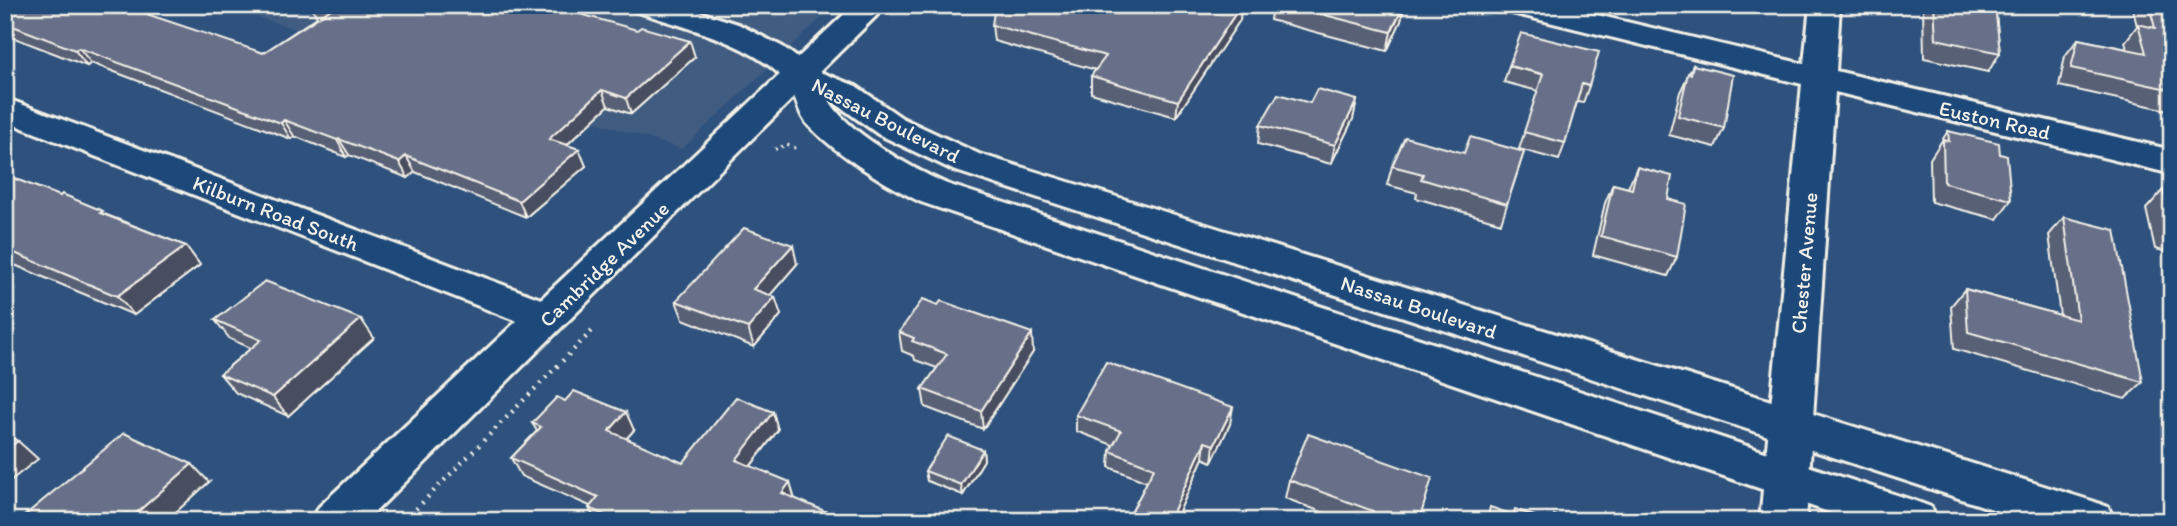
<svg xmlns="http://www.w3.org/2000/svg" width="2177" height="526" font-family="Itim,sans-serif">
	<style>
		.built { fill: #3f5b81 }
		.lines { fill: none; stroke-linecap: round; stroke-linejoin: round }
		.minor-casing { stroke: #f4f1e8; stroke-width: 6 }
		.secondary-casing { stroke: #f4f1e8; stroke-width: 6 }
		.path-far1 { stroke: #f4f1e8; stroke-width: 3.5; stroke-dasharray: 2 4.5; stroke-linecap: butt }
		.path { stroke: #f4f1e8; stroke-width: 4.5; stroke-dasharray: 2 6; stroke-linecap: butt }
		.minor { fill: #1f4a7a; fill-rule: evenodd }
		.secondary { fill: #1f4a7a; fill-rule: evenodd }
		.wall { fill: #596076; stroke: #f4f1e8; stroke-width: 2 }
		.shaded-wall { fill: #494e60; stroke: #f4f1e8; stroke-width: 2 }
		.building { fill: #687089; stroke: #f4f1e8; stroke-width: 2 }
		.labels { text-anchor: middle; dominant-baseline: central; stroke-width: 5; stroke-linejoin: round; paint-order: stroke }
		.street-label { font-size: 21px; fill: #f4f1e8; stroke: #1f4a7a }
	</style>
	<rect width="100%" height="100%" fill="#2e527d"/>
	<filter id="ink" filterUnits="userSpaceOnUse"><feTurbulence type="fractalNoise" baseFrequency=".0143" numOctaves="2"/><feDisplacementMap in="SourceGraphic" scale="14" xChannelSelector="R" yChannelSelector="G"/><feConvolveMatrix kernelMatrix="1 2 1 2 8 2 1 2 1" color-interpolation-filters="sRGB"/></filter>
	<g filter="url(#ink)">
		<!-- built -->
		<polygon class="built" points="219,5 835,5 682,149"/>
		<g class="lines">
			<defs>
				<g id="minor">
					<polygon points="854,5 887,5 366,521 312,521 319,507 517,321 5,121 5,98 541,299"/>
					<polygon points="1500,5 1555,5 1804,64 1810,5 1840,5 1836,71 2172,150 2172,174 1835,92 1806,521 1760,521 1802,84 1504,11"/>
				</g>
				<path id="secondary" d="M631,5H678L738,24L783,47L812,69L856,86L902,118L979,154L2092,501L2108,507L2115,521H2029L953,170L878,134L828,98C844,131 913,169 947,184L1915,501L1931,507L1938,521H1855L921,202C886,185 838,155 810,127C797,115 797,93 785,80C751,42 682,27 635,11Z"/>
			</defs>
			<!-- minor casing -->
			<use href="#minor" class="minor-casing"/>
			<!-- secondary casing -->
			<use href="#secondary" class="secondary-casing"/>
			<!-- path-far1 -->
			<polyline class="path-far1" points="775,149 787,145 799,149"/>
			<!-- path -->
			<polyline class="path" points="416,509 595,328"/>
			<!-- minor -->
			<use href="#minor" class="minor"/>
			<!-- secondary -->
			<use href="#secondary" class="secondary"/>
		</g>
		<!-- wall -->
		<g class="wall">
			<polygon points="5,5 263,53 317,17 310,5 568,5 570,11 695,57 631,114 608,106 567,145 586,166 526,217 415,172 408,178 349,155 346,157 294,136 291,139 91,63 87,66 7,35 5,36"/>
			<polygon points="1272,5 1405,5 1401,21 1387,51 1270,20"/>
			<polygon points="1923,5 1995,5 2000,53 1988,72 1924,58"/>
			<polygon points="2132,5 2172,5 2172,111 2059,86 2065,56 2078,39 2127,49 2125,42 2137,26"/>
			<polygon points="1240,20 1176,117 1091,93 1091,76 1096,70 994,41 992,25"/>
			<polygon points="1693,65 1724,128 1715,147 1669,135 1680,92"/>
			<polygon points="1509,66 1589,86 1583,103 1577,102 1565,143 1559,160 1519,149 1538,91 1504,82"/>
			<polygon points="1357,100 1353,119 1331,164 1258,144 1260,125 1310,103"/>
			<polygon points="1948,131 2000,154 2011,200 1997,219 1931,202 1930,159"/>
			<polygon points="1524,152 1501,223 1416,198 1417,193 1387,185 1392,166 1464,153"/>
			<polygon points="1637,167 1668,199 1677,257 1668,276 1593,255 1605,203 1613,184 1628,188"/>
			<polygon points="5,175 186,246 200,265 134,315 5,261"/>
			<polygon points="2163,190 2172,193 2172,253 2155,249 2146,209"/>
			<polygon points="2064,217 2143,382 2125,399 1954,349 1951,306 1965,289 2060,315 2049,235"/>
			<polygon points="797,264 770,295 781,315 754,347 683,319 676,301"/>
			<polygon points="215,320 374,338 288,416 236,393 220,374 251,348 230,339"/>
			<polygon points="899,332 1033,352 983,429 925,407 922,389 937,368 915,360 914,356 902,351"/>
			<polygon points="773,412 778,430 751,466 795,499 848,521 596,521 589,508 590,506 521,476 511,458 537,431 532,423 634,430 626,439 683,463"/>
			<polygon points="1076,415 1230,424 1212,462 1203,458 1178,514 1127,521 1147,482 1109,467 1110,451 1113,445 1076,431"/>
			<polygon points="983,450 984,460 963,495 927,481 925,471"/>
			<polygon points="1289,480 1419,521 1345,521 1285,498"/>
			<polygon points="209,482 166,521 18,521"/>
		</g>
		<!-- shaded-wall -->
		<g class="shaded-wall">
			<polygon points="566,5 568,5 574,20 562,9"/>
			<polygon points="1241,5 1240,20 1176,117 1178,101"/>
			<polygon points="1404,5 1401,21 1387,51 1391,32"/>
			<polygon points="690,41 695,57 631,114 626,98"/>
			<polygon points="79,48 91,63 87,66 75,50"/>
			<polygon points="602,90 608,106 556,155 549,139"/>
			<polygon points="1357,100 1353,119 1331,164 1335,145"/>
			<polygon points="284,120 294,136 291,139 281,123"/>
			<polygon points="339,139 349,155 346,157 337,140"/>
			<polygon points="579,149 586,166 526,217 519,201"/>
			<polygon points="406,156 415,172 408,178 399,162"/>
			<polygon points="793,245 797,264 759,308 753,289"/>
			<polygon points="186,246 200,265 134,315 117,296"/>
			<polygon points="775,297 781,315 754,347 748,328"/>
			<polygon points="361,319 374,338 288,416 273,397"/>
			<polygon points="1032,333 1033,352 983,429 981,411"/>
			<polygon points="1233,407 1230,424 1212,462 1214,445"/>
			<polygon points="626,412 634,430 617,449 609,431"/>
			<polygon points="773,412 778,430 742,477 736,460"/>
			<polygon points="18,441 38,459 5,485 5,450"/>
			<polygon points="1205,442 1203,458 1175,521 1173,512"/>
			<polygon points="983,450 984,460 963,495 961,485"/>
			<polygon points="192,464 209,482 166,521 138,521 133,516"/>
			<polygon points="790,482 795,500 782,493"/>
			<polygon points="126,513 134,521 117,521"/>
		</g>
		<!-- building -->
		<g class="building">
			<polygon points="5,5 120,5 263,53 331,9 320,5 566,5 562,9 637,30 641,27 690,41 626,98 602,90 549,139 579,149 519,201 406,156 399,162 339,139 337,140 284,120 281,123 79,48 75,50 5,23"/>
			<polygon points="995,5 1241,5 1178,101 1091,76 1106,56 992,25"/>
			<polygon points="1286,5 1404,5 1391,32"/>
			<polygon points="1934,5 1995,5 2000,53 1936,39"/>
			<polygon points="2149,5 2172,5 2172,90 2071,68 2078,39 2146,53 2138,24 2155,28"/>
			<polygon points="1521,33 1599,52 1589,86 1582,84 1565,143 1524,132 1543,74 1509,66"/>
			<polygon points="1693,65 1733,75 1724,128 1678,116 1688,73 1691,74"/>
			<polygon points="1317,89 1357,100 1335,145 1260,125 1278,94 1310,103"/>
			<polygon points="1948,131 1999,143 2000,154 2007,156 2011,200 1944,183 1943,140 1949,141"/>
			<polygon points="1405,137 1464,153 1470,137 1524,152 1507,204 1421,179 1423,174 1392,166"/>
			<polygon points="1637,167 1672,176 1668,199 1686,204 1677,257 1601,236 1613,184 1632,189"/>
			<polygon points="5,175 60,196 62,194 103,211 100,213 186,246 117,296 5,249"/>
			<polygon points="2163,190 2172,193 2172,228"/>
			<polygon points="2064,217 2115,230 2143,382 1968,332 1965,289 2078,320"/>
			<polygon points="744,228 793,245 753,289 775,297 748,328 676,301"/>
			<polygon points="265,281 361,319 273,397 220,374 261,340 215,320"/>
			<polygon points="923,299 938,305 941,301 1032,333 981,411 922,389 947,354 912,341 914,338 899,332"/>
			<polygon points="1106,362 1233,407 1214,445 1205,442 1173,512 1191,519 1191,521 1127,521 1154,468 1110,451 1121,431 1076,415"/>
			<polygon points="574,391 626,412 609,431 683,463 736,397 773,412 736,460 790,482 782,493 848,521 617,521 589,508 598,497 511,458 541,427 532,423 557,397 565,401"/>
			<polygon points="124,433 192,464 133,516 126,513 117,521 18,521"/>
			<polygon points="1308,434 1432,478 1419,521 1370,521 1373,511 1289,480"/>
			<polygon points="5,435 18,441 5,450"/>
			<polygon points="948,436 983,450 961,485 925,471"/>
			<polygon points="1490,507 1513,515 1515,509 1548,521 1487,521"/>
			<polygon points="1554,515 1571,521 1553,521"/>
		</g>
	</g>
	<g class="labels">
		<!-- street labels -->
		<g class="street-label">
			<text transform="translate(886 120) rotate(27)">Nassau Boulevard</text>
			<text transform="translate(1995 120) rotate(13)">Euston Road</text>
			<text transform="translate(276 213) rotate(21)">Kilburn Road South</text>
			<text transform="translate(1804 263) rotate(-85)">Chester Avenue</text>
			<text transform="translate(604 264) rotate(-44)">Cambridge Avenue</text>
			<text transform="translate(1419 307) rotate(18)">Nassau Boulevard</text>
		</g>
	</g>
	<!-- margin -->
	<rect width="2177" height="526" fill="none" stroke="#1f4a7a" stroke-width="28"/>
	<rect x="14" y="14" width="2149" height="498" fill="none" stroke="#f4f1e8" stroke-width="2.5" filter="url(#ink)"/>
</svg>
